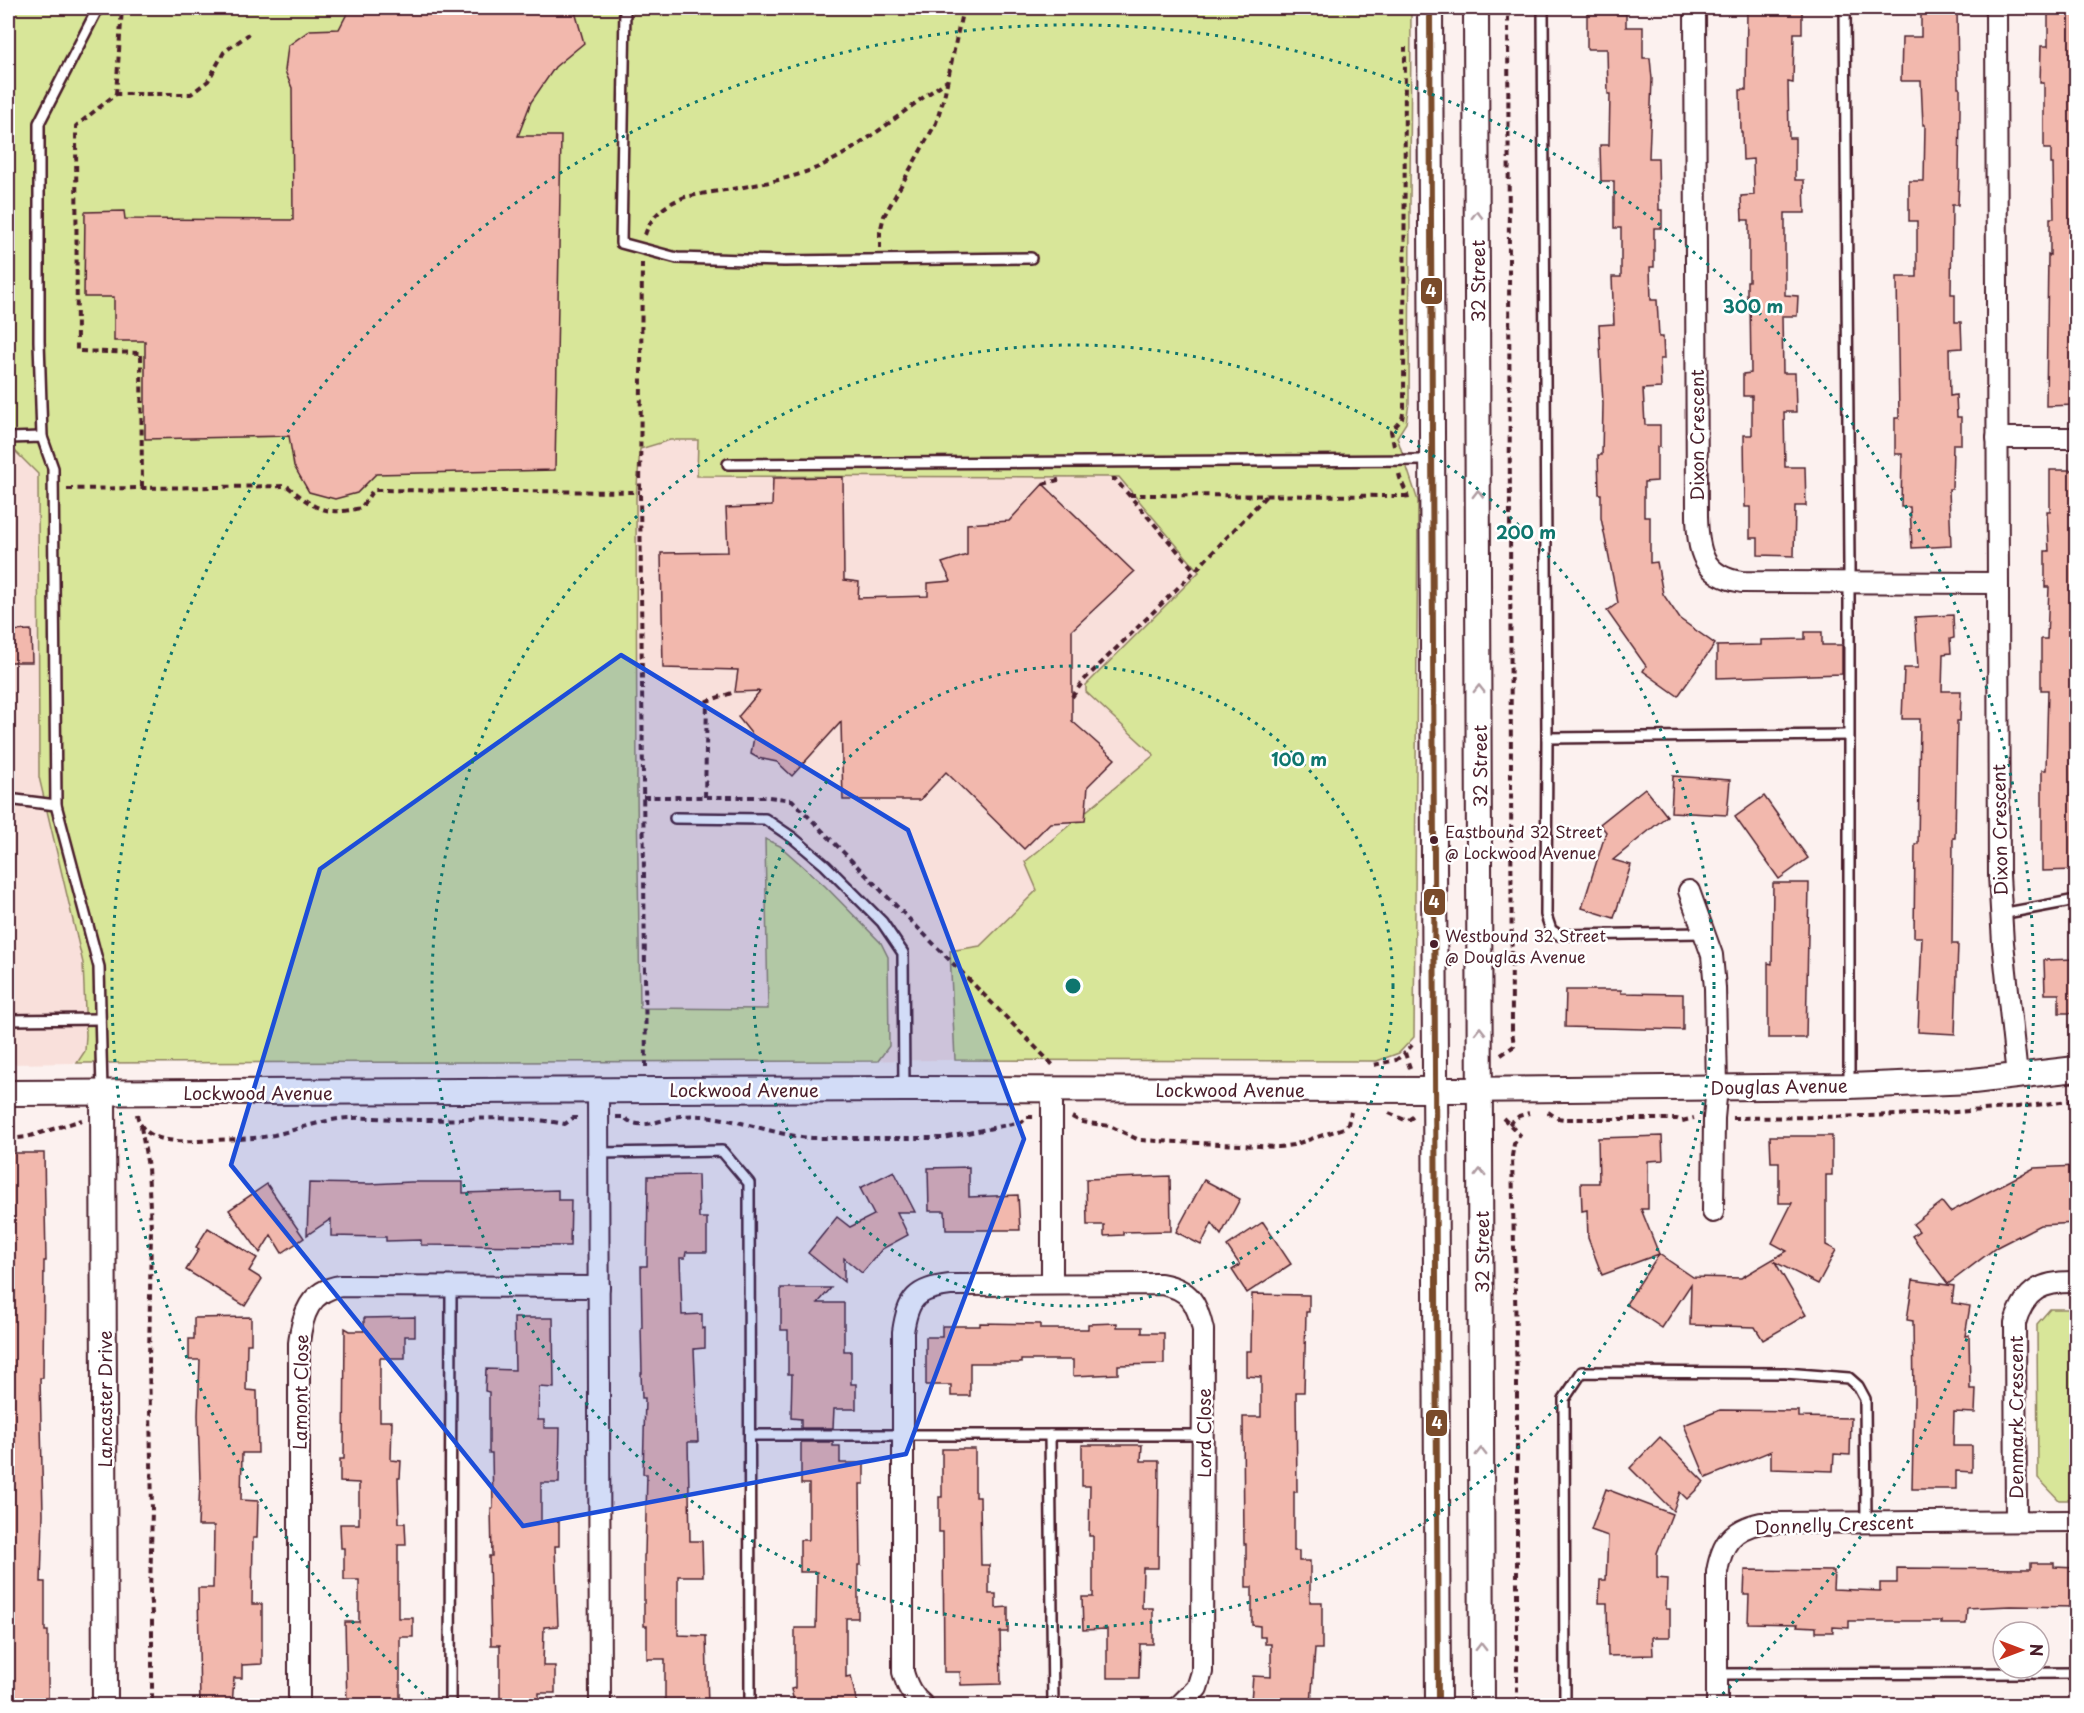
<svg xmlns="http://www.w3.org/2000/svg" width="2084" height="1713" font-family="'Playpen Sans',sans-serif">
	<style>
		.built { fill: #f9e0db }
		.green { fill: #d8e699; stroke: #918262; stroke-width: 1.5 }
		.building { fill: #f2b8ad; stroke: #4a1f2b; stroke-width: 1.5 }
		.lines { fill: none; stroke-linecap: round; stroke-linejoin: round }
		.service-casing { stroke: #4a1f2b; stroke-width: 14 }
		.minor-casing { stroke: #4a1f2b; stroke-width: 24 }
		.tertiary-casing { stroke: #4a1f2b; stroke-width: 28 }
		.path { stroke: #4a1f2b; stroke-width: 4; stroke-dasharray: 6 4.5; stroke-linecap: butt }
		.service { stroke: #fff; stroke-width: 9 }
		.minor { stroke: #fff; stroke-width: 20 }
		.tertiary { stroke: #fff; stroke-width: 24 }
		.bus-1-casing { stroke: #fff; stroke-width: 10 }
		.bus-1 { stroke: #7a4b2a; stroke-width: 6 }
		.oneway { stroke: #ae9aa0 }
		.marked { fill: #1d4ed8; fill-opacity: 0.2; stroke: #1d4ed8; stroke-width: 4.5; stroke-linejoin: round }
		.ring { fill: none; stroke: #0f766e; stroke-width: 3; stroke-dasharray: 3 6 }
		.bus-dot { fill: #4a1f2b; stroke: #fff; stroke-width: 2 }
		.labels { text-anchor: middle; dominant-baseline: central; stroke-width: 5; stroke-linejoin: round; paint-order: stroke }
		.bus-label { font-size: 16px; fill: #4a1f2b; stroke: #fff; text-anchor: start }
		.street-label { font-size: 18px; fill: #4a1f2b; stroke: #fff }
		.centre { fill: #0f766e; stroke: #fff; stroke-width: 3 }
		.ring-label { font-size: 18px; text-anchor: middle; font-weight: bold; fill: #0f766e; stroke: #fff; stroke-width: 5; stroke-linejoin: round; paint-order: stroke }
		.line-badge { stroke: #fff; stroke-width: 2 }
		.badge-label { font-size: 16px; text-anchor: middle; font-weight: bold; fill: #fff }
	</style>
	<rect width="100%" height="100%" fill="#fcf1ef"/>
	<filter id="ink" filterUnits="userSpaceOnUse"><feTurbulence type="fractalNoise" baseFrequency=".0167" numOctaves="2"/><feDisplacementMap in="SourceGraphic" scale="12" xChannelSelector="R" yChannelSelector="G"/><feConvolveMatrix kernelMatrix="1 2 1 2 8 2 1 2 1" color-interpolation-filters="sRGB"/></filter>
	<g filter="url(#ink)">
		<!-- built -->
		<g class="built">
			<polygon points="698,439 697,475 1119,477 1199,572 1086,685 1086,692 1154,755 1025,862 1037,890 980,946 950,951 955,1060 641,1062 637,794 636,498 639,449 670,440"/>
			<polygon points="8,448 12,448 38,474 39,777 83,963 86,1035 85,1051 77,1063 8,1064"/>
		</g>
		<!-- green -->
		<g class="green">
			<polygon points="8,8 1411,8 1409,403 1406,423 1397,437 1418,501 1414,1037 1399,1053 1377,1061 955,1060 950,951 980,946 1037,890 1025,862 1154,755 1086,692 1086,685 1199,572 1119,477 697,476 698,440 670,440 640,449 636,498 637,794 640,1008 768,1009 765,839 780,846 825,886 881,943 888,957 889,1046 878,1061 77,1063 85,1051 86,1035 83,963 39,777 38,474 12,448 8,448"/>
			<polygon points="2050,1309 2076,1309 2076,1500 2059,1500 2038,1478 2037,1324"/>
		</g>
		<!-- building -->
		<g class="building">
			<polygon points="350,8 574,8 584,43 555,67 531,102 518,136 561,136 555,470 376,474 357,493 335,499 309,492 294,466 289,436 145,439 145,341 114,341 114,297 84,297 85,212 124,211 125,219 293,220 292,88 285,71 288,46 310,30 339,29"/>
			<polygon points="1747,8 1802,8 1802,33 1794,33 1793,83 1788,82 1789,138 1795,138 1795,180 1804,180 1805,213 1785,213 1785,295 1798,296 1797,316 1782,316 1783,373 1795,373 1796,412 1784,412 1785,467 1805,467 1806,506 1795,506 1794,556 1758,555 1758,538 1750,538 1750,507 1745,507 1744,435 1752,435 1752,396 1743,396 1743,374 1751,373 1750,298 1747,298 1747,281 1749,281 1749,220 1742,220 1741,196 1754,195 1753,159 1743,160 1742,132 1741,132 1740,90 1746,90"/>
			<polygon points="1921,8 1957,8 1958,88 1960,88 1960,109 1959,174 1958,205 1952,205 1951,294 1955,294 1955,322 1961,322 1962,348 1949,349 1950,396 1956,395 1957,417 1961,417 1961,444 1953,444 1952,489 1949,489 1951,546 1912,548 1910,507 1901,507 1902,454 1895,454 1895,418 1899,418 1897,277 1917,277 1917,221 1909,221 1909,181 1924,181 1925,125 1923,125 1921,81 1901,81 1902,37 1921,37"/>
			<polygon points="2048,8 2076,8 2076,405 2046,406 2048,254 2050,255 2050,218 2054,218 2053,164 2051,164 2051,149 2044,149 2044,83 2040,83 2041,46 2048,46"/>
			<polygon points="1587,13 1626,14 1626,27 1643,27 1643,58 1650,58 1652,79 1649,158 1658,158 1659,210 1662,210 1662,228 1654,228 1654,267 1650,267 1651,300 1657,300 1659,337 1663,337 1664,359 1660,359 1661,388 1643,389 1645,425 1660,425 1660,447 1657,447 1657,481 1644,482 1644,517 1650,517 1650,563 1657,562 1663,594 1680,619 1715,644 1678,696 1643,671 1646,666 1607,611 1618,603 1601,518 1601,494 1599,494 1598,455 1602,455 1603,404 1599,325 1614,324 1612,277 1621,277 1621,228 1614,228 1614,181 1601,181 1600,145 1609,145 1610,94 1608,94 1607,49 1587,49"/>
			<polygon points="2050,470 2076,470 2076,870 2042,871 2042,770 2046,770 2048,690 2041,690 2041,639 2047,639 2049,587 2045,587 2045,551 2049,551 2047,511 2050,511"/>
			<polygon points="843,477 844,580 859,582 858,598 928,596 928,583 951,581 942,563 967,555 967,524 1009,521 1043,484 1134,572 1072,630 1072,721 1115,759 1088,786 1085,821 1050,823 1024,849 946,772 920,800 843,800 841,722 792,776 777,762 758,758 751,754 754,737 738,717 760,691 735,692 738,670 663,668 661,553 728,552 726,508 772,506 773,478"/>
			<polygon points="1953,615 1954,638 1950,639 1951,653 1943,654 1942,691 1961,691 1960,721 1957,721 1955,838 1953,838 1952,944 1958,944 1955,1034 1918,1032 1922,937 1914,937 1915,844 1918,844 1920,719 1902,719 1904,668 1918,668 1915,617"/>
			<polygon points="31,630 32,662 8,662 8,631"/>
			<polygon points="1805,632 1822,632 1822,645 1842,645 1842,674 1717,678 1717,646 1761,645 1761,640 1805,639"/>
			<polygon points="1673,776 1730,780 1727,815 1671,812"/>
			<polygon points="1645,788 1667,816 1613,860 1631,865 1614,918 1582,908 1606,832 1600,824"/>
			<polygon points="1764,796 1808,858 1779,879 1735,817"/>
			<polygon points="1773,883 1809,883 1806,1038 1768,1038 1768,963 1772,964"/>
			<polygon points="2076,959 2076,1013 2059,1013 2059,994 2045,994 2044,960"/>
			<polygon points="1566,990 1621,990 1621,993 1683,994 1683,1030 1565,1027"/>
			<polygon points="1662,1136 1663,1160 1648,1161 1648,1209 1641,1209 1659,1254 1602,1275 1588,1238 1587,1210 1582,1211 1581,1183 1599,1183 1598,1138"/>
			<polygon points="1770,1136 1832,1136 1832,1175 1826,1175 1826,1245 1836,1250 1818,1284 1775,1262 1806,1315 1763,1340 1755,1327 1690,1325 1691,1284 1662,1328 1626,1304 1659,1254 1693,1277 1741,1278 1787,1251 1772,1243 1792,1203 1779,1203 1779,1162 1771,1162"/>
			<polygon points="8,1153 44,1153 46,1261 44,1261 43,1378 40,1378 43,1514 41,1582 45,1582 45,1631 48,1631 48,1706 8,1706"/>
			<polygon points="2076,1166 2076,1223 2040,1225 1997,1247 1948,1284 1912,1236 1919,1231 1913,1224 1942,1202 1950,1212 2034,1168"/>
			<polygon points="969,1167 969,1197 1018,1195 1020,1230 946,1230 945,1211 929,1211 928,1168"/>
			<polygon points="894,1171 915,1212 897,1212 908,1235 882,1249 862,1273 844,1258 844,1282 808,1253 837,1217 850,1227 874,1215 860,1188"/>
			<polygon points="698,1175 699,1218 707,1218 707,1252 686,1252 685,1258 680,1258 682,1315 702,1314 702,1329 705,1328 705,1348 694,1349 698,1442 688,1442 690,1541 702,1541 703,1576 678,1576 678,1635 706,1636 708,1706 665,1706 665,1659 647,1659 647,1626 644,1626 644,1555 645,1554 647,1474 643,1474 645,1398 642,1398 641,1373 642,1373 641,1328 642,1328 641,1266 647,1266 648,1176"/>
			<polygon points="1170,1176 1171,1231 1123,1232 1123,1235 1104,1236 1104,1225 1087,1225 1086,1179"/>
			<polygon points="1204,1180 1240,1199 1221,1235 1212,1223 1201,1245 1176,1232"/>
			<polygon points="411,1182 463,1182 463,1193 558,1190 558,1200 571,1200 570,1246 421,1245 421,1240 386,1241 386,1237 331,1236 331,1219 307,1235 309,1183 370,1184"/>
			<polygon points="267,1184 304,1238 282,1253 271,1235 260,1253 229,1210"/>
			<polygon points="1263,1222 1291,1264 1247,1293 1232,1270 1240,1265 1227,1246"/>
			<polygon points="208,1228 257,1258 249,1271 262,1279 245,1306 186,1270 199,1249 196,1247"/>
			<polygon points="1913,1280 1954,1286 1952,1303 1970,1306 1965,1336 1969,1335 1970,1389 1976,1389 1975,1413 1954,1412 1953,1446 1972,1446 1972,1472 1956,1471 1956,1489 1912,1489 1914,1398 1913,1321 1907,1320"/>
			<polygon points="781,1288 831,1288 818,1303 844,1303 844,1351 851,1351 851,1384 856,1384 856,1409 834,1409 833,1428 801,1428 801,1419 791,1418 792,1374 788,1374 788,1330 781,1330"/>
			<polygon points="1252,1294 1309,1295 1309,1312 1306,1312 1304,1392 1296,1392 1297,1492 1294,1492 1294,1551 1299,1551 1299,1561 1310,1561 1310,1602 1322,1602 1322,1649 1315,1649 1311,1705 1251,1701 1253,1676 1271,1677 1271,1644 1265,1644 1265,1637 1260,1637 1260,1626 1252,1625 1252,1587 1246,1587 1246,1544 1244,1544 1243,1417 1261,1417 1261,1377 1246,1376 1246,1351 1251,1351"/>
			<polygon points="251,1317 251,1344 247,1344 246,1390 257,1391 258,1453 242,1453 241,1500 258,1501 257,1538 253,1538 252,1604 262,1604 262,1664 242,1665 242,1678 234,1678 232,1706 200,1706 198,1588 213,1588 214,1526 198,1526 200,1481 198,1415 200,1360 189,1360 189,1339 194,1339 194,1318"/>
			<polygon points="415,1317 415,1336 405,1336 405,1358 380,1358 380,1421 392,1421 391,1460 401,1461 400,1478 398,1478 399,1523 405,1523 406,1545 398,1545 398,1618 413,1618 413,1637 400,1637 400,1706 347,1706 345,1622 359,1622 359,1580 344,1580 344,1548 341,1548 340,1524 359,1524 359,1483 340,1482 340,1459 344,1459 345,1328 350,1331 364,1331 364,1318"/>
			<polygon points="514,1318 553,1318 554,1388 539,1387 538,1420 544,1420 544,1428 560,1428 559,1483 541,1483 541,1522 559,1521 559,1546 555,1546 558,1626 544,1627 543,1666 555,1666 555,1693 539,1693 539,1706 500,1706 500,1645 491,1645 489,1556 492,1556 491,1508 493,1508 492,1453 489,1453 489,1392 485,1391 486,1369 515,1370"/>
			<polygon points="980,1323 1040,1324 1040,1329 1088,1329 1088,1324 1117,1323 1117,1327 1142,1327 1142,1333 1164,1333 1164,1364 1118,1365 1118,1374 1073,1376 1073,1360 1021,1360 1021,1363 970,1363 970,1396 951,1396 951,1385 926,1385 926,1337 942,1337 942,1326 980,1326"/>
			<polygon points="1720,1410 1799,1411 1799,1417 1851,1418 1850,1455 1834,1454 1833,1471 1771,1469 1771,1451 1706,1478 1684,1425"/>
			<polygon points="1660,1437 1704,1482 1687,1499 1680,1492 1673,1511 1630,1468"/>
			<polygon points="801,1442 833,1442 833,1446 840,1446 840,1463 864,1463 864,1484 860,1484 861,1565 858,1565 858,1618 846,1618 846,1677 851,1676 857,1704 847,1706 795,1706 791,1689 795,1688 795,1628 816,1628 817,1572 800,1572 800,1540 809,1540 809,1484 801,1484"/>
			<polygon points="1082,1445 1142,1445 1141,1461 1159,1461 1158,1568 1143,1568 1142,1608 1153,1608 1153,1644 1140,1644 1139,1678 1107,1678 1107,1629 1083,1630 1082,1597 1093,1597 1093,1536 1089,1536 1090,1486 1082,1486"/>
			<polygon points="942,1449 975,1449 975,1497 980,1497 981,1565 989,1565 989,1594 996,1594 996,1608 1008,1607 1008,1632 1000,1632 1001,1684 961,1685 960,1672 944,1672 943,1532 939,1532 939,1497 942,1497"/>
			<polygon points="1606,1489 1672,1514 1657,1553 1657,1578 1667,1579 1666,1609 1670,1609 1670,1637 1652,1637 1653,1655 1608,1656 1607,1603 1599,1603 1600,1580 1606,1580 1608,1536 1591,1530"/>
			<polygon points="2031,1563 2054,1563 2054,1567 2076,1568 2076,1607 2010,1606 1967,1608 1966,1624 1941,1624 1941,1621 1849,1621 1849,1628 1833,1627 1833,1632 1816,1632 1816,1627 1797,1626 1798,1624 1748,1623 1749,1595 1744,1595 1745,1570 1834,1571 1833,1589 1880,1591 1880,1583 1897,1583 1897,1568 2031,1569"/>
		</g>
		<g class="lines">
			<defs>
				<g id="service">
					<polyline points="625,8 621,243 677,258 784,261 1031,258"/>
					<polyline points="1543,8 1547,738 1546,915 1551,930 1559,935 1704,933"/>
					<polyline points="1845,8 1849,565 1849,1086"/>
					<polyline points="42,437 39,341 39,123 98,8"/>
					<polyline points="8,438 42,437 53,468 56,805 99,967 102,1091"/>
					<polyline points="728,464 1430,460"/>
					<polyline points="1547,738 1848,735"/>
					<polyline points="8,799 56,805"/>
					<polyline points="675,818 765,819 793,838 825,865 882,922 903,953 904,1089"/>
					<polyline points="2001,914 2076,900"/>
					<polyline points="8,1020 100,1019"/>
					<polyline points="600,1153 722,1151 749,1183 750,1706"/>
					<polyline points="751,1435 1203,1435"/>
					<polyline points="1050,1435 1053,1706"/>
					<polyline points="1717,1674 2076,1673"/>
					<polyline points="450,1706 451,1286"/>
					<polyline points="1565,1706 1564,1399 1582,1372 1785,1373 1849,1378 1858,1386 1865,1399 1866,1522"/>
				</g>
				<g id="minor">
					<path d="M1695,8L1697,516C1698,551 1702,576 1742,582L1997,583"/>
					<polyline points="1996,8 1999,875 2003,943 2017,1076"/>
					<polyline points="1997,438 2076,438"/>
					<polyline points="1689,891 1712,955 1715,988 1717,1087 1714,1118 1713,1212"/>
					<polyline points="1052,1089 1052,1284"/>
					<polyline points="598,1090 600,1706"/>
					<path d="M2016,1521L2015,1323C2025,1289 2043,1281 2076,1282"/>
					<path d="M299,1706V1343C302,1315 310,1290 341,1286L599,1287"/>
					<path d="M924,1706C912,1696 907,1686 903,1672V1332C908,1298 916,1289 950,1285L1161,1284C1190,1289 1197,1303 1203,1330L1202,1672L1197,1688L1179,1706"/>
					<path d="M1717,1706V1572C1722,1543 1732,1529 1761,1523L2076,1521"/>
				</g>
				<g id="tertiary">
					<polyline points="1430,8 1438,1706"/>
					<polyline points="1476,8 1482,1706"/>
					<polyline points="8,1093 904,1089 1457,1090 1849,1086 1973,1081 2076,1069"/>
					<polyline points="103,1093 105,1706"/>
				</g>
			</defs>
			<!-- service casing -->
			<use href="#service" class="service-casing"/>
			<!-- minor casing -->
			<use href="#minor" class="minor-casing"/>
			<!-- tertiary casing -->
			<use href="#tertiary" class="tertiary-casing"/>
			<!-- path -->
			<g class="path">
				<polyline points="116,94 122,8"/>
				<path d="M645,235C651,215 666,204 685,197C730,188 784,184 825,164C867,144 907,107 947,81"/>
				<polyline points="880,248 880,232 884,216 936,123 944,97 963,8"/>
				<polyline points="642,263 640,492 646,1067"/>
				<polyline points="1394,446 1391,431 1402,419 1404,408 1405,47"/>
				<path d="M1399,474C1401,484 1407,490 1408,500"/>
				<polyline points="1111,479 1115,479 1195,571"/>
				<polyline points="1043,484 1062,479"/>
				<polyline points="142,487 141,353 77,351 76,126 116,94 191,94 208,81 224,52 249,34"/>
				<path d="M67,489L287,486C316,509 323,516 361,508L373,490L640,492"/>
				<polyline points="1129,495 1407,496"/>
				<polyline points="1072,697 1084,680 1195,571 1266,496"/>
				<polyline points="643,797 769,797 792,800 1054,1066"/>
				<polyline points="705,797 707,701 735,692"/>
				<polyline points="1501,1055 1514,1046 1512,1030 1508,8"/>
				<polyline points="1374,1065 1396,1060 1405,1053"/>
				<polyline points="1410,1068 1405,1053 1412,1045"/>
				<polyline points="1548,1112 1557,1118 1565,1119 1677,1119 1682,1121 1694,1118"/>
				<polyline points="1389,1113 1407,1121 1414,1116"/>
				<path d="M137,1114C142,1148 191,1141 215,1140C235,1139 255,1139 274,1135C300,1129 324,1119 350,1118C375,1117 399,1120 423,1120C474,1120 513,1114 565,1124L573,1118H579"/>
				<path d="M616,1117H624C639,1133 663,1118 681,1116C726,1112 768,1135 812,1138H943L1022,1122L1027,1117H1035"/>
				<polyline points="1072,1117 1082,1122 1110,1126 1139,1140 1279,1147 1293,1145 1344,1128 1348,1124 1351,1112"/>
				<polyline points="1503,1118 1520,1135 1514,1144 1512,1156 1517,1383 1517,1706"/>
				<path d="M1732,1118C1847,1117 1962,1116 2076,1100"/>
				<polyline points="1509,1124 1519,1116 1529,1113"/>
				<polyline points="141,1127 148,1167 151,1228 149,1362 152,1509 150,1593 152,1614 152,1706"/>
				<polyline points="8,1139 27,1137 82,1120"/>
			</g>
			<!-- service -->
			<use href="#service" class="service"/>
			<!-- minor -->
			<use href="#minor" class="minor"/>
			<!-- tertiary -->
			<use href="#tertiary" class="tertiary"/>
			<defs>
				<polyline id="bus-1" points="1430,8 1438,1706"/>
			</defs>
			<!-- bus-1 casing -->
			<use href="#bus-1" class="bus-1-casing"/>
			<!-- bus-1 -->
			<use href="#bus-1" class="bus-1"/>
		</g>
		<!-- one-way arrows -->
		<defs><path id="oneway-chevron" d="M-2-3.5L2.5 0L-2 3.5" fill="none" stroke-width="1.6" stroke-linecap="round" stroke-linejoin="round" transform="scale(1.5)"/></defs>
		<g class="oneway">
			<use href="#oneway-chevron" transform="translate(1477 215) rotate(-90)"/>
			<use href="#oneway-chevron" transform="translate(1478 494) rotate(-90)"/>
			<use href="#oneway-chevron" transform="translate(1479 689) rotate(-90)"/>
			<use href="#oneway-chevron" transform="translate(1480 1031) rotate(-90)"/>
			<use href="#oneway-chevron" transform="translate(1480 1173) rotate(-90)"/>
			<use href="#oneway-chevron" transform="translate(1481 1452) rotate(-90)"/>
			<use href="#oneway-chevron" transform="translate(1481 1647) rotate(-90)"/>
		</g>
	</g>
	<!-- marked area -->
	<path class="marked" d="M621,655L908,830L1024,1139L906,1454L523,1526L231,1165L320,869Z"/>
	<!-- distance rings -->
	<g class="ring">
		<circle cx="1073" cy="986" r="320"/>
		<circle cx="1073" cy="986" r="641"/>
		<path d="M430 1700A961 961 0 1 1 1716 1700"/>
	</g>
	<!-- markers -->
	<g class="bus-dot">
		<circle cx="1434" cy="840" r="5"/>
		<circle cx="1434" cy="944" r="5"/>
	</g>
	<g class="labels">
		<!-- bus labels -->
		<g class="bus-label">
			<text x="1445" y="831">Eastbound 32 Street<tspan x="1445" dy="21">@ Lockwood Avenue</tspan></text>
			<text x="1445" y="935">Westbound 32 Street<tspan x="1445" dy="21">@ Douglas Avenue</tspan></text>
		</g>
		<!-- street labels -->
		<g class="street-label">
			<text transform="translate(1477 281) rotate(-90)">32 Street</text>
			<text transform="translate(1696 435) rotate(-90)">Dixon Crescent</text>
			<text transform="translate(1479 766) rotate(-90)">32 Street</text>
			<text transform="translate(1999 830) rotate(-91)">Dixon Crescent</text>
			<text transform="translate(1779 1086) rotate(-1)">Douglas Avenue</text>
			<text x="744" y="1089">Lockwood Avenue</text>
			<text x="1230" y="1089">Lockwood Avenue</text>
			<text x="258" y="1092">Lockwood Avenue</text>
			<text transform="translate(1481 1252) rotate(-90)">32 Street</text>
			<text transform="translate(300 1392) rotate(-89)">Lamont Close</text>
			<text transform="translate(104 1399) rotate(-90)">Lancaster Drive</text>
			<text transform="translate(2015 1417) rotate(-90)">Denmark Crescent</text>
			<text transform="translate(1203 1433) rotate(-90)">Lord Close</text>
			<text transform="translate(1834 1524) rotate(-2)">Donnelly Crescent</text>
		</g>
	</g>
	<circle cx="1073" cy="986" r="9" class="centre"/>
	<g class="ring-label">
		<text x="1753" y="313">300 m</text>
		<text x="1526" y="539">200 m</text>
		<text x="1299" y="766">100 m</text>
	</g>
	<g class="line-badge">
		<rect x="1420" y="277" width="23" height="28" rx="6" fill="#7a4b2a"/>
		<rect x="1423" y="888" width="23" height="28" rx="6" fill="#7a4b2a"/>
		<rect x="1425" y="1409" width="23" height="28" rx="6" fill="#7a4b2a"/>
	</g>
	<g class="badge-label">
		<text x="1431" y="297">4</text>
		<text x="1434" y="908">4</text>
		<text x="1437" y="1429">4</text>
	</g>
	<!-- margin -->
	<rect width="2084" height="1713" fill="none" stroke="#fff" stroke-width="30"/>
	<rect x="15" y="15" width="2054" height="1683" fill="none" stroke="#4a1f2b" stroke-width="2" filter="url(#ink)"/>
	<!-- north arrow -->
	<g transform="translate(2021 1650) rotate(90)"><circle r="28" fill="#ffffff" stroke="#b7a5aa" stroke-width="1.5"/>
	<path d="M0-4.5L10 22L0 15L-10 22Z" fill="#c8321e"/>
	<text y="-9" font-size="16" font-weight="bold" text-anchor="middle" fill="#4a1f2b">N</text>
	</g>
</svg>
